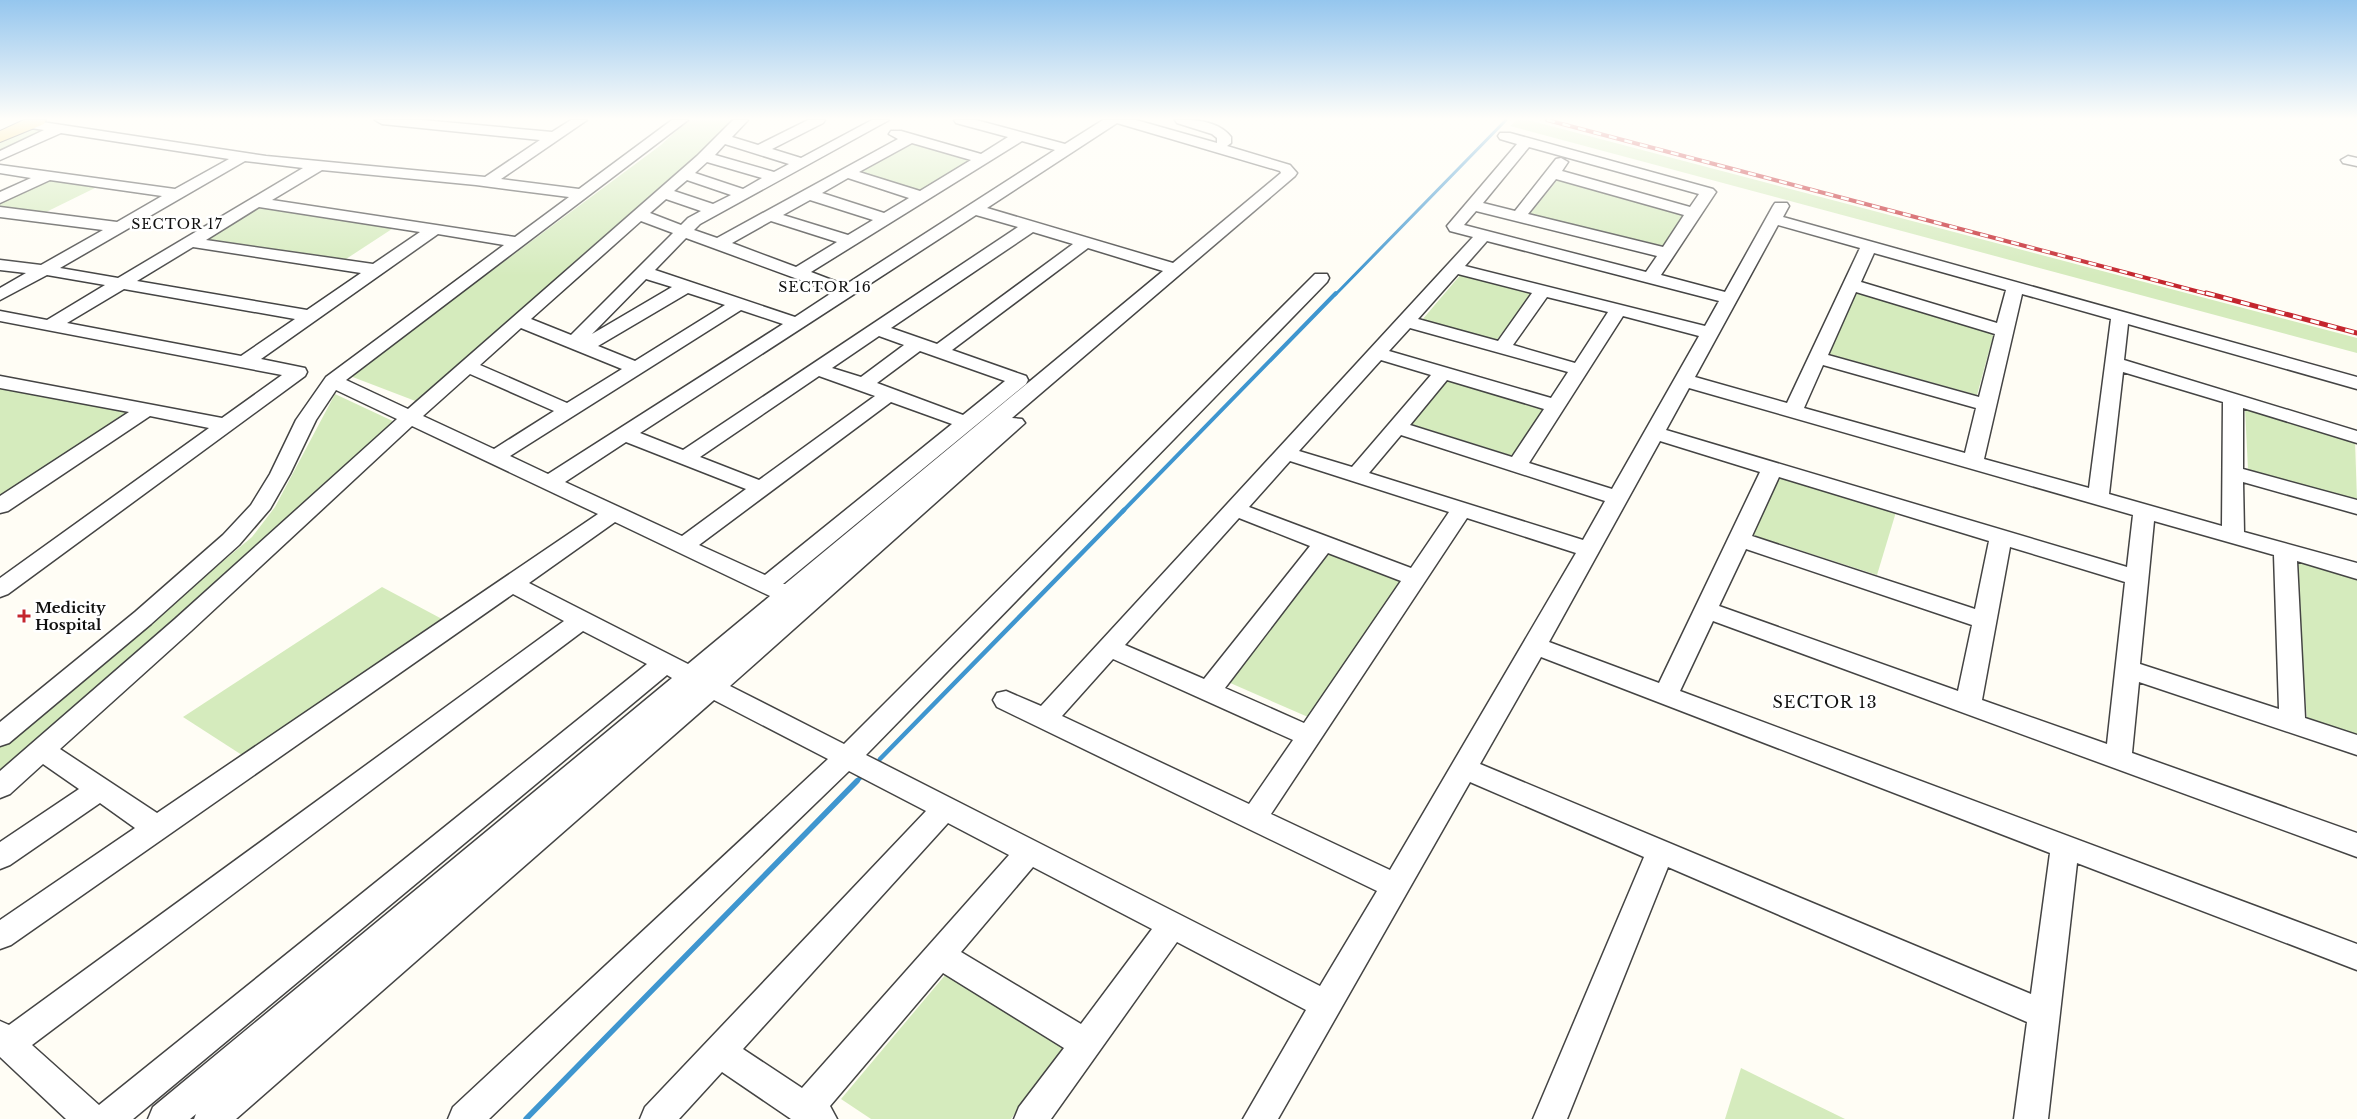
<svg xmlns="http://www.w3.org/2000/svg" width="2357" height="1119" font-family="'Libre Baskerville',serif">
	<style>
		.green { fill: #d5ebbd }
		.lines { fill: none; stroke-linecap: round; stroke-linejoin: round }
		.stream-far3 { stroke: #3f96cf; stroke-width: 3 }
		.stream-far2 { stroke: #3f96cf; stroke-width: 4 }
		.stream-far1 { stroke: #3f96cf; stroke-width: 4.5 }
		.stream { stroke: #3f96cf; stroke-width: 5.5 }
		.minor-casing { stroke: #444; stroke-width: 3 }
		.major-casing { stroke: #222; stroke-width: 2 }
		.minor { fill: #fff; fill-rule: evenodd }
		.major { fill: #f9d66b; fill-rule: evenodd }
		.rail-far1-casing { stroke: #c4262e; stroke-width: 4 }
		.rail-casing { stroke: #c4262e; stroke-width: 5 }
		.rail-far1 { stroke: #fff; stroke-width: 2.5; stroke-dasharray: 8; stroke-linecap: butt }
		.rail { stroke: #fff; stroke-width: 3; stroke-dasharray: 9; stroke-linecap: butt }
		.poi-dot { fill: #c4262e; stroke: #fff; stroke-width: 2 }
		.labels { text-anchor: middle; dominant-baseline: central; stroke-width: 5; stroke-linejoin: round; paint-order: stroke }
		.far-neighbourhood-label { font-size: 14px; letter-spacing: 1px; fill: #111; stroke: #fff }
		.poi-label { font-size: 15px; font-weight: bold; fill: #111; stroke: #fff; text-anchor: start }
		.neighbourhood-label { font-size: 16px; letter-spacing: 1px; fill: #111; stroke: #fff }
	</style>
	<rect width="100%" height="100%" fill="#fffdf5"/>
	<!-- green -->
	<g class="green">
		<polygon points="688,120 733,120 678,174 418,402 350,376 661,145"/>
		<polygon points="1517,120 1528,120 2357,338 2357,353 1510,126"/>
		<polygon points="31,128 49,130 0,153 0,142"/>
		<polygon points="911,141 977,159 922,192 855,173"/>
		<polygon points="1559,178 1684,213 1664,246 1530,214"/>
		<polygon points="46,179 97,187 42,214 0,208 0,201"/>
		<polygon points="258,208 395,227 346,259 205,239"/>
		<polygon points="1462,273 1533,293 1496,341 1422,320"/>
		<polygon points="1857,291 1994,333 1977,395 1829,354"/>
		<polygon points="1447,378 1545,408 1513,456 1411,424"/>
		<polygon points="0,387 132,411 0,498"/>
		<polygon points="335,394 397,423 0,776 0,747 252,537 275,507"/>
		<polygon points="2245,408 2355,441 2357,500 2248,470"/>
		<polygon points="1777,476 1896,512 1877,575 1752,535"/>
		<polygon points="1330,553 1404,580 1308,717 1228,682"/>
		<polygon points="2295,559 2357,576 2357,736 2307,720"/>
		<polygon points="382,587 442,619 245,757 183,717"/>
		<polygon points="946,974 1064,1046 1011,1119 871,1119 841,1099"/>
		<polygon points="1741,1068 1845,1119 1725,1119"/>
	</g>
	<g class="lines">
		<!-- stream-far3 -->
		<polyline class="stream-far3" points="1335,295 1506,120"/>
		<!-- stream-far2 -->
		<polyline class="stream-far2" points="1122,512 1336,293"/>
		<!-- stream-far1 -->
		<g class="stream-far1">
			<polyline points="880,759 1124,510"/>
			<polyline points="856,782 863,775"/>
		</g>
		<!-- stream -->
		<polyline class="stream" points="526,1119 857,781"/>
		<defs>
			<g id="minor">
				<path d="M29,120L266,156L485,177L540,140L382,124L375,120H422L552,132L571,120H587L501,179L579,189L672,120H688L346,380L408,409L697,156L733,120H748L732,137L758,145L808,120H825L823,123L772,149L801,158L872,120H889L700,224L694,230L717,238L898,139L889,134L891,131H901L981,154L1008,137L956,123L954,120H976L1065,144L1103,120H1136L1217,143V138L1212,134L1177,123L1175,120C1193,119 1219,121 1231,137V143L1227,146L1290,165L1297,173L1295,176L1012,418L1022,419L1025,423L730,686L844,744L1315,274H1327L1329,278L1327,282L866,755L1320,986L1377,891L997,707L993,700L997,693L1006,691L1041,706L1473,237L1450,231L1447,226L1517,144L1500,139L1498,136L1500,133H1510L1713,189L1716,192L1661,275L1725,292L1773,206L1775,203H1787L1789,206L1783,217L2357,377V389L2128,324L2124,360L2357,431V443L2243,408V469L2357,500V514L2243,482L2244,532L2357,563V579L2297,561L2305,718L2357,735V755L2139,682L2132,753L2357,833V857L1713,621L1680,691L2357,944V970L2077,863L2048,1119H2014L2027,1022L1668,867L1567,1119H1533L1644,857L1470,782L1278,1119H1243L1306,1010L1177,942L1051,1119H1014L1019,1107L1064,1048L943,973L830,1106L837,1119H791L722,1072L679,1119H640L645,1107L926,811L849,771L489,1119H448L453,1107L828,759L714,700L236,1119H194L196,1114L190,1119H148L153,1107L672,678L667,675L133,1119H66L0,1057V1021L9,1025L564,621L513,594L11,945L0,949V920L135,828L100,803L10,865L0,869V842L79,789L43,764L10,794L0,798V771L175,619L397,419L336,390L316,420L290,474L270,509L239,545L151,624L9,743L0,746V722L135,612L223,535L251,505L270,474L296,420L326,377L504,245L438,234L261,359L305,368L307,372L305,376L8,594L0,597V578L209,428L150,416L8,511L0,513V496L129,412L0,388V376L222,418L282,375L0,321V311L47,320L105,285L47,275L0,300V288L26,273L0,270V260L41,265L103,230L0,217V207L117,222L162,196L50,180L0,203V192L31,178L0,173V165L175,189L229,159L61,133L0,160V151L44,130L24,127L22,124ZM1117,123L1280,171L1281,173L1173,263L987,208ZM1022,141L1055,150L845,285L811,272ZM912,143L971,160L920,191L859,172ZM725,144L789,164L774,172L715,155ZM1529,147L1699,194L1690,207L1562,171L1568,162L1561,158L1556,159L1515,211L1483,203ZM245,161L303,168L118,278L60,268ZM707,162L762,178L743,189L695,173ZM322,170L476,185L569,197L515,237L272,200ZM848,178L909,198L884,213L822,193ZM1556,179L1684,215L1663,247L1528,214ZM687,180L731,195L713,204L674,191ZM666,199L701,211L688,218L681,225L650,213ZM810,200L873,220L848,235L783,215ZM259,207L420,232L373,264L206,240ZM1476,211L1657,256L1646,272L1464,225ZM976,215L1018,227L683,450L640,433ZM641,221L673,233L571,335L531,319ZM771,221L837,242L796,267L732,243ZM1778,225L1860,248L1787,403L1695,377ZM1033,232L1073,244L937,344L891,328ZM686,238L833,292L795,317L655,270ZM1487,241L1719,301L1705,326L1465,266ZM193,247L361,273L307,310L137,281ZM1088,248L1163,271L785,584H783L1026,384L1028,380L1026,376L952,350ZM1874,253L2006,290L1997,323L1861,282ZM1458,274L1532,293L1498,341L1418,319ZM646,279L672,287L592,334ZM124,289L295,319L241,356L67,323ZM1856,292L1995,334L1979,397L1828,355ZM688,293L725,305L635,361L598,346ZM2022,294L2111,319L2089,488L1984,459ZM1547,297L1608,312L1575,363L1513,345ZM741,310L783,324L548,474L510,456ZM1623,316L1699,336L1612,489L1529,463ZM521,328L622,369L567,403L480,365ZM1410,328L1568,372L1551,398L1389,351ZM879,336L904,345L861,377L832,368ZM920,351L1005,381L963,415L877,383ZM1381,360L1431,375L1352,467L1299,451ZM1823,365L1976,408L1965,453L1804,408ZM2123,372L2223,402L2222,526L2109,494ZM470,374L554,411L494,449L423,416ZM819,376L875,396L759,480L700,457ZM1447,380L1544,409L1512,457L1410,425ZM1689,388L2133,515L2127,567L1666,430ZM891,402L952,424L765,575L699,545ZM412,426L598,514L157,813L60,749L191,631ZM1401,435L1605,501L1583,540L1369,473ZM1660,441L1760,472L1659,683L1549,642ZM626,442L746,489L682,536L565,482ZM1290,461L1449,512L1411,568L1249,507ZM1779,477L1989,541L1975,609L1752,536ZM1239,518L1310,546L1204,679L1125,645ZM1467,518L1576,553L1390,870L1271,814ZM2154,521L2274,555L2279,709L2140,664ZM615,522L770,596L688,664L529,583ZM2010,547L2125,582L2107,744L1982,700ZM1746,549L1972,625L1958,691L1719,606ZM1328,553L1401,581L1304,723L1225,688ZM583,631L647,664L99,1105L32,1045ZM1541,657L2050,853L2031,994L1480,764ZM1113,659L1293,740L1249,804L1062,716ZM948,823L1009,855L802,1088L743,1049ZM1033,867L1152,929L1081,1024L961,952Z"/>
				<polygon points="2348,156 2357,158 2357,166 2343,163 2341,160"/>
			</g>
			<polygon id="major" points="24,120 46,120 44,124 0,142 0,131"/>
		</defs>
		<!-- minor casing -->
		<use href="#minor" class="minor-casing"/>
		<!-- major casing -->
		<use href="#major" class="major-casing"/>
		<!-- minor -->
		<use href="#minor" class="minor"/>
		<!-- major -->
		<use href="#major" class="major"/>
		<defs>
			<polyline id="rail-far1" points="1547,120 2211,295"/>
			<polyline id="rail" points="2206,293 2357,333"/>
		</defs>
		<!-- rail-far1 casing -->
		<use href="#rail-far1" class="rail-far1-casing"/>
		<!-- rail casing -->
		<use href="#rail" class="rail-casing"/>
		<!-- rail-far1 -->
		<use href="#rail-far1" class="rail-far1"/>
		<!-- rail -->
		<use href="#rail" class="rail"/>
	</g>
	<!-- sky -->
	<linearGradient id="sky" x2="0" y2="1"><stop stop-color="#95c6ee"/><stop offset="0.43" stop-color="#fffefa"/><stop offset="1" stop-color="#fffefa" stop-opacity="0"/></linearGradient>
	<rect width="2357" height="276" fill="url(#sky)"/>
	<!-- markers -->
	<path class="poi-dot" d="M21.5 608.5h5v5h5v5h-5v5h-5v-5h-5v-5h5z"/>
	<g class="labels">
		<!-- far-neighbourhood labels -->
		<g class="far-neighbourhood-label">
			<text x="177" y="224">SECTOR 17</text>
			<text x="825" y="287">SECTOR 16</text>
		</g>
		<!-- poi labels -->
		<g class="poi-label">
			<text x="35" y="607">Medicity<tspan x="35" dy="17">Hospital</tspan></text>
		</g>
		<!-- neighbourhood labels -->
		<g class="neighbourhood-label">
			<text x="1825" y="702">SECTOR 13</text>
		</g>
	</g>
</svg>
